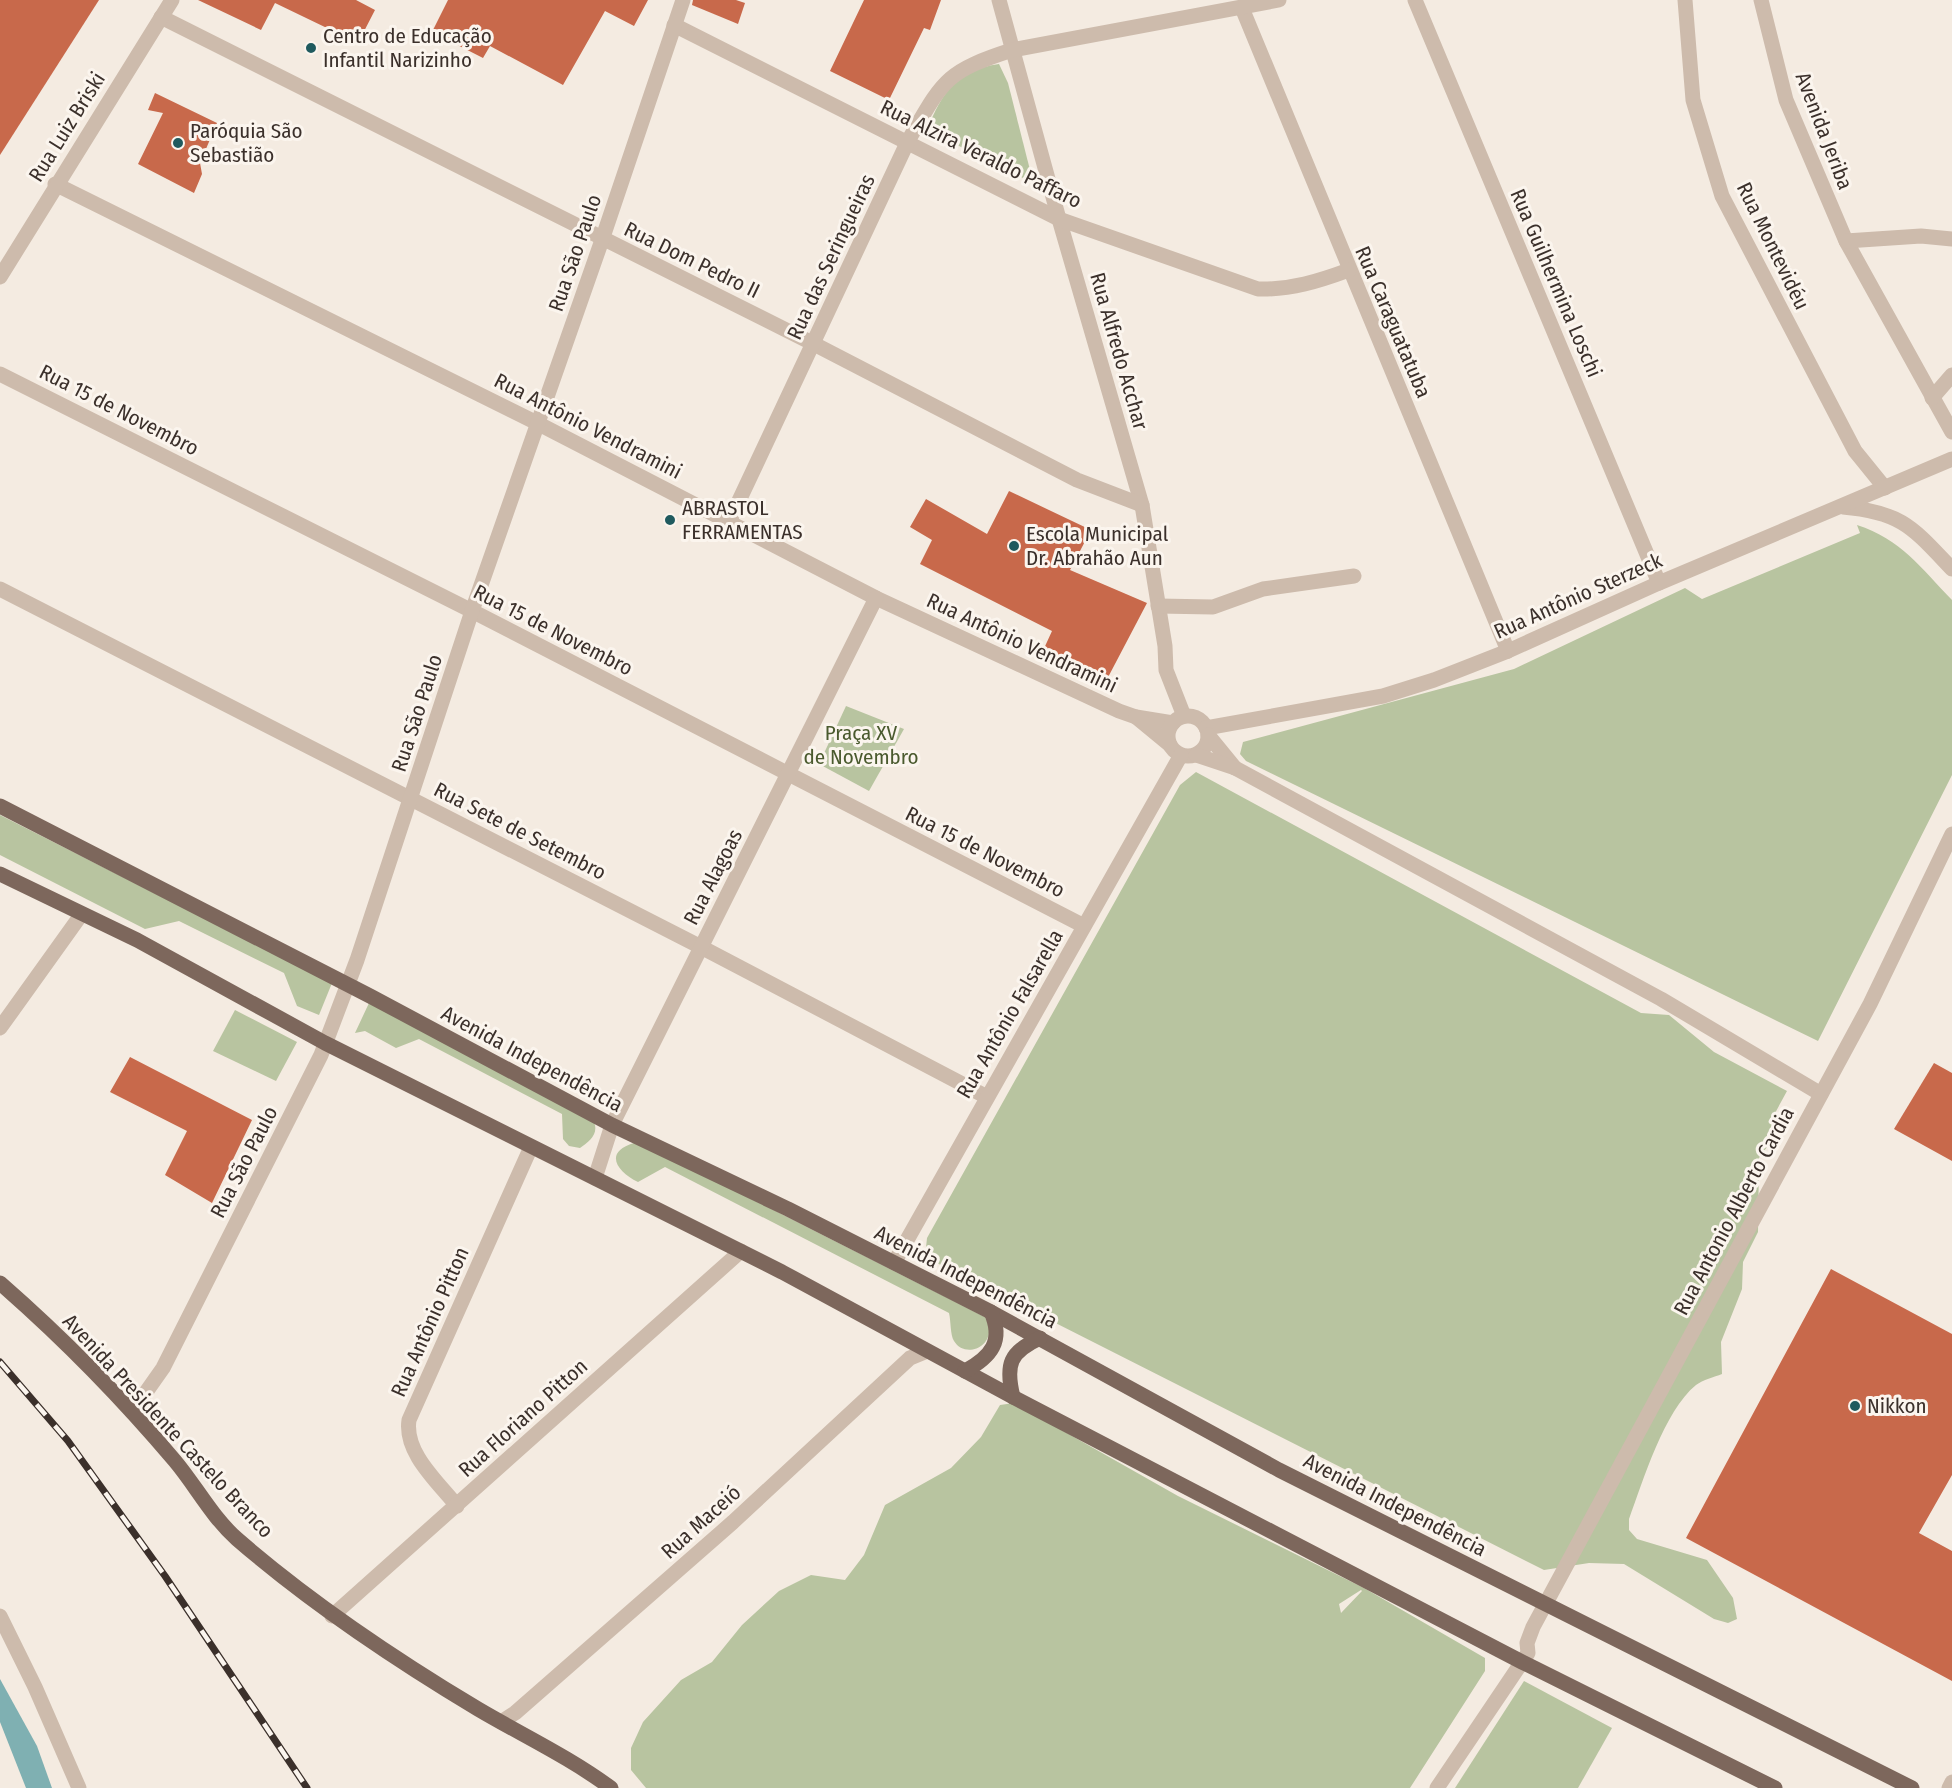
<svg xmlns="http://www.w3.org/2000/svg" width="1952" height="1788" font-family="'Fira Sans Condensed',sans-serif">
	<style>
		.green { fill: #b8c4a0; fill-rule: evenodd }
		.water { fill: #7fb0b2 }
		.building { fill: #c8694b }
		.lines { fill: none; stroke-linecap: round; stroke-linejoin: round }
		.minor { stroke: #cdbbac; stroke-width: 15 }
		.major { stroke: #7d675c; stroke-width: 15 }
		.rail-casing { stroke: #3b302b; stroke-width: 7 }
		.rail { stroke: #fbf5ee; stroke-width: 4.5; stroke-dasharray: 14; stroke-linecap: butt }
		.poi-dot { fill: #1f5a5e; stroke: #fbf5ee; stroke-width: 2 }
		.labels { text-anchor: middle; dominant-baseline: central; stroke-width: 6; stroke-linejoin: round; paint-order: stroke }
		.poi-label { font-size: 21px; fill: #3b302b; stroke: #fbf5ee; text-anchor: start }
		.street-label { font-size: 21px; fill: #3b302b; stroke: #fbf5ee }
		.park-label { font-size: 21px; fill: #4a5a2e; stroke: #fbf5ee }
	</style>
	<rect width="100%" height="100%" fill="#f4ebe1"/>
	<!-- green -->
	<g class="green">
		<path d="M999,64L1008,83L1030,170L1023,178L927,130C942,92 957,70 999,64Z"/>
		<path d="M1857,525C1901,539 1921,568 1952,600V775L1818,1041L1246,761L1240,754L1243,742L1514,669L1685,588L1702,599L1860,533Z"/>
		<polygon points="846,706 904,729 869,791 819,764"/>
		<path d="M1196,772L1641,1013L1669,1015L1714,1052L1787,1091L1774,1115L1788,1118L1759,1158L1758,1232L1743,1262L1742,1289L1721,1342L1722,1374C1714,1377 1703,1380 1696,1385C1664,1411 1643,1481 1629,1519V1530L1637,1539L1707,1560L1733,1598L1737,1619L1728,1623L1714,1619L1624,1564L1589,1563L1544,1570L925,1257L927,1238L1180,785Z"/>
		<polygon points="0,815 332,983 319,1015 297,1006 284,973 179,921 145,929 0,855"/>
		<path d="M369,1003L594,1122C599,1134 589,1142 580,1148L569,1146L563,1139L562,1114L419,1039L396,1048L365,1031L355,1033Z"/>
		<polygon points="235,1010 297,1042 276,1081 213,1051"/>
		<path d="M634,1143H641L985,1317C1001,1344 966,1361 954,1341C950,1335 951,1321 949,1313L665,1167L638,1182C617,1172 603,1152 634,1143Z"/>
		<path d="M1014,1403L1178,1496L1364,1588L1485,1658V1671L1410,1788H646L631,1770V1748L643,1722L681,1680L712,1662L742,1625L779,1591L811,1575L845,1580L864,1555L885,1505L951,1468L981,1437L1000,1405ZM1361,1590L1362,1591L1341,1613L1339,1604Z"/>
		<polygon points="1524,1681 1612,1728 1578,1788 1455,1788"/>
	</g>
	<!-- water -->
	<polygon class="water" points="0,1679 37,1746 52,1788 26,1788 0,1722"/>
	<!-- building -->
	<g class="building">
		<polygon points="0,0 99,0 0,155"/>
		<polygon points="198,0 356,0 375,10 358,43 275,3 261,30"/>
		<polygon points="448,0 648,0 634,26 605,11 563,85 490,46 483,58 432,32"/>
		<polygon points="693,0 736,0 745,3 738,24 692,5"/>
		<polygon points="864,0 941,0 930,30 924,28 889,100 830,71"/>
		<polygon points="155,93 217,123 200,163 202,174 194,193 138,164 163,113 148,110"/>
		<polygon points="1009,491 1091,530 1070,570 1147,603 1105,683 1041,655 1052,631 920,564 932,540 910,527 926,499 987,534"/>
		<polygon points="130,1057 252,1120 212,1203 165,1175 187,1131 110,1092"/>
		<polygon points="1934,1063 1952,1073 1952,1161 1894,1129"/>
		<polygon points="1831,1269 1952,1334 1952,1475 1919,1533 1952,1551 1952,1681 1686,1538"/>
	</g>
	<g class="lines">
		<!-- minor -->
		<g class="minor">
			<polyline points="999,0 1059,219 1142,505 1165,646 1166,670 1184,716"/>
			<polyline points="1415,0 1659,583"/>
			<polyline points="1685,0 1693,100 1722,196 1855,451 1885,488"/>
			<polyline points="1761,0 1786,100 1846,241 1952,432"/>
			<polyline points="1242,8 1508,651"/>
			<polyline points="161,17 814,344 1077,480 1142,505"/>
			<path d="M674,25L1059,219L1258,289C1291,290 1319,281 1349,270"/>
			<polyline points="55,184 537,423 876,598 1119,711 1136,717 1173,723"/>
			<polyline points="1846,241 1921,236 1952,239"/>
			<polyline points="0,277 172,0"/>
			<polyline points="0,374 472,611 1084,926"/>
			<polyline points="1932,398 1952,375"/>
			<path d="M1843,507C1902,512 1913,528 1952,569"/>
			<path d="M729,522L908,141C943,81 944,72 1012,50L1279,0"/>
			<polyline points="0,589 701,947 987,1097"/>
			<polyline points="1158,606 1213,607 1263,589 1354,576"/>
			<circle cx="1188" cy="736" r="20"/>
			<polyline points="1136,717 1170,745"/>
			<polyline points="1206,728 1383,696 1434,680 1508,651 1659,583 1952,459"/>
			<polyline points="1208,735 1235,768"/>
			<polyline points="1196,755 1235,768 1661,999 1821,1094"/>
			<polyline points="0,1028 81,915"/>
			<polyline points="595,1178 612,1125 876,598"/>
			<polyline points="894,1263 1181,755"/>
			<polyline points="132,1412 163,1368 321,1055 357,960 472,611 602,240 683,0"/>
			<path d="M457,1506C438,1482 404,1453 409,1420L531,1147"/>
			<polyline points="0,1616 35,1687 79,1788"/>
			<polyline points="332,1616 741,1251"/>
			<polyline points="501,1722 515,1713 733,1522 910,1358 927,1351"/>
			<polyline points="1437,1788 1528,1653 1527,1643 1533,1627 1870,1004 1952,834"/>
			<polyline points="1949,1788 1952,1782"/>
		</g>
		<!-- major -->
		<g class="major">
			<polyline points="0,806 370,996 612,1125 788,1209 991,1312 1279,1470 1912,1788"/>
			<polyline points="0,874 137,940 325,1043 782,1272 1013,1397 1522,1662 1775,1788"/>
			<path d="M0,1283C63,1338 121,1397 175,1461C196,1486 212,1517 237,1539C312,1604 393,1658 478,1709C522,1735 569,1757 611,1788"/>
			<path d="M965,1371C991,1357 1004,1341 991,1312"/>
			<path d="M1013,1397C1005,1364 1010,1352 1040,1338"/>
		</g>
		<defs>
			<polyline id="rail" points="0,1362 68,1441 165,1576 307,1788"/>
		</defs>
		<!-- rail casing -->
		<use href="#rail" class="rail-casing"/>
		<!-- rail -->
		<use href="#rail" class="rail"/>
	</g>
	<!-- markers -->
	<g class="poi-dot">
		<circle cx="311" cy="48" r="6"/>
		<circle cx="178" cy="143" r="6"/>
		<circle cx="670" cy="520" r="6"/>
		<circle cx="1014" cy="546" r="6"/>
		<circle cx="1855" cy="1406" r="6"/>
	</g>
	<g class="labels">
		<!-- poi labels -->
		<g class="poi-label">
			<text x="323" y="36">Centro de Educação<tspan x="323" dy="24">Infantil Narizinho</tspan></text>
			<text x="190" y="131">Paróquia São<tspan x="190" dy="24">Sebastião</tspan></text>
			<text x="682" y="508">ABRASTOL<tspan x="682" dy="24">FERRAMENTAS</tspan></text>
			<text x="1026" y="534">Escola Municipal<tspan x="1026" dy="24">Dr. Abrahão Aun</tspan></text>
			<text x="1867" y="1406">Nikkon</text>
		</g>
		<!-- street labels -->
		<g class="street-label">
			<text transform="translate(67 127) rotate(-58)">Rua Luiz Briski</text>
			<text transform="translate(1824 131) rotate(69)">Avenida Jeriba</text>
			<text transform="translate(981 154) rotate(26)">Rua Alzira Veraldo Paffaro</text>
			<text transform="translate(1773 246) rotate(64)">Rua Montevidéu</text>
			<text transform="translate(575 253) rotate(-71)">Rua São Paulo</text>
			<text transform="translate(831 257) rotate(-65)">Rua das Seringueiras</text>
			<text transform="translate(692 260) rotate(26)">Rua Dom Pedro II</text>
			<text transform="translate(1556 283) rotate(67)">Rua Guilhermina Loschi</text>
			<text transform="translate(1393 322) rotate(67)">Rua Caraguatatuba</text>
			<text transform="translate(1119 351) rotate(74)">Rua Alfredo Acchar</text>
			<text transform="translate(119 410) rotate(27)">Rua 15 de Novembro</text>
			<text transform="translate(588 426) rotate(27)">Rua Antônio Vendramini</text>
			<text transform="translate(1578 596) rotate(-24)">Rua Antônio Sterzeck</text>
			<text transform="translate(553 630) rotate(27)">Rua 15 de Novembro</text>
			<text transform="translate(1022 643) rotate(25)">Rua Antônio Vendramini</text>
			<text transform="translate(417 713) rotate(-72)">Rua São Paulo</text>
			<text transform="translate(520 831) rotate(27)">Rua Sete de Setembro</text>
			<text transform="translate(985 852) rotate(27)">Rua 15 de Novembro</text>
			<text transform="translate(713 877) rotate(-63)">Rua Alagoas</text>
			<text transform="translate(1010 1014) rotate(-60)">Rua Antônio Falsarella</text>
			<text transform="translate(532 1059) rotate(28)">Avenida Independência</text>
			<text transform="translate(244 1162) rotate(-63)">Rua São Paulo</text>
			<text transform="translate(1734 1211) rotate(-62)">Rua Antonio Alberto Cardia</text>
			<text transform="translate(966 1277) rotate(27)">Avenida Independência</text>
			<text transform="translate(430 1322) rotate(-66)">Rua Antônio Pitton</text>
			<text transform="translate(523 1418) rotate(-42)">Rua Floriano Pitton</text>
			<text transform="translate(168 1426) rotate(47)">Avenida Presidente Castelo Branco</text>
			<text transform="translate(1395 1505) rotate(27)">Avenida Independência</text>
			<text transform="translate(701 1522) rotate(-42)">Rua Maceió</text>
		</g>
		<!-- park labels -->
		<g class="park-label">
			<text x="861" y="733">Praça XV<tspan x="861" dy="24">de Novembro</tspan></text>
		</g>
	</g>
</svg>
